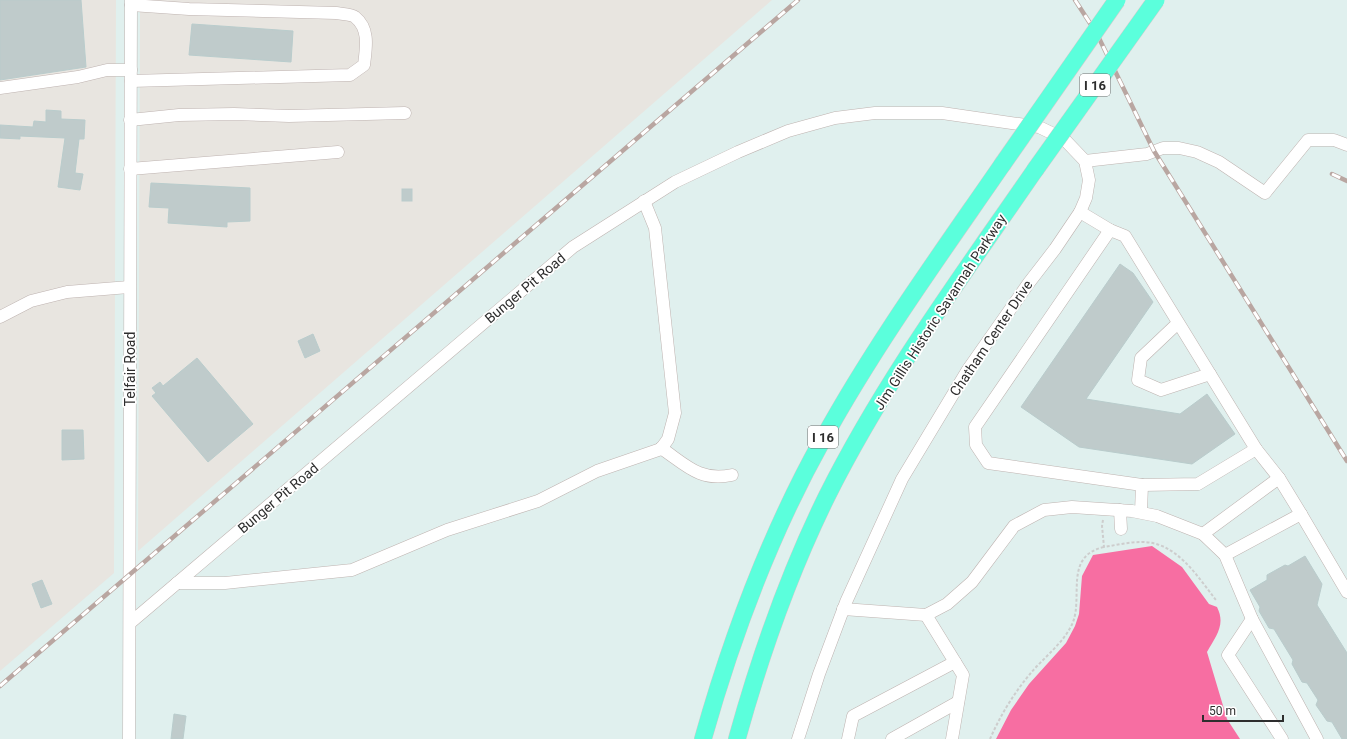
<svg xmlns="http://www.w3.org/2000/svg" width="1347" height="739" font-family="Roboto,sans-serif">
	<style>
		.industrial { fill: #e8e5e0 }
		.water { fill: #f76ea2 }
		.building { fill: #bfcbcb; stroke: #b9cccc }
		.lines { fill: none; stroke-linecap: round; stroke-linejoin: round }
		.minor-casing { stroke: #beb3b0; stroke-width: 13 }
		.highway-casing { stroke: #cdcdcd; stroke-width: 18 }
		.path { stroke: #cdcdcd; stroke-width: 2; stroke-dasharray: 3 2; stroke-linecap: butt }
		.minor { stroke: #fff; stroke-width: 12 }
		.highway { stroke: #5bffdc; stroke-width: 17 }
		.rail-casing { stroke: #b9a6a1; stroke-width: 4.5 }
		.rail { stroke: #fff; stroke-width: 3; stroke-dasharray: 9; stroke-linecap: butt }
		.highway-bridge-casing { stroke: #cdcdcd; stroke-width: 18; stroke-linecap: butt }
		.highway-bridge { stroke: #5bffdc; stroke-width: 17 }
		.labels { text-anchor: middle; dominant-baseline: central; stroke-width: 3.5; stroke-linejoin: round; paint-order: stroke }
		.shield { fill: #fff; stroke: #6d6d6d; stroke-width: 1 }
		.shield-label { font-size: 13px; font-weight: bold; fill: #2e2e2e }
		.street-label { font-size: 14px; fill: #2e2e2e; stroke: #fff }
	</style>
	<rect width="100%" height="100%" fill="#e0f0ee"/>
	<!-- industrial -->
	<g class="industrial">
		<polygon points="0,0 116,0 114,573 0,671"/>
		<polygon points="140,0 772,0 138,551"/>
	</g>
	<!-- water -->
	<path class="water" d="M1152,546L1182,567L1209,604L1217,607C1226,625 1216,636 1207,652L1227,719L1240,739H996L1011,710L1029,684L1066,643L1075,626L1079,614L1082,576L1093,555Z"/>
	<!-- building -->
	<g class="building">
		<polygon points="0,0 81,0 86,67 0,80"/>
		<polygon points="192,24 293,31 291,62 189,55"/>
		<polygon points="46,110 61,111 61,119 85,120 84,139 79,139 75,173 83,174 80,190 58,187 65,138 20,136 20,139 0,138 0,125 33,127 34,121 46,122"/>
		<polygon points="151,183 250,188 250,221 227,222 227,227 168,223 169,208 149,207"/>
		<rect x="402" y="189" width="10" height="12"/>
		<polygon points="1120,264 1133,273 1153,302 1086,399 1180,414 1207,394 1235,434 1192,464 1079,447 1021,407"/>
		<polygon points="313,334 320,351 305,358 298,341"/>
		<polygon points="197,358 253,424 208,462 152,396 156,393 152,388 160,382 163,386"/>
		<polygon points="62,430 83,430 84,459 62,460"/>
		<polygon points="1305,556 1322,584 1317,605 1347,653 1347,739 1342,739 1332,722 1327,721 1316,705 1318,700 1307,683 1302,682 1292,664 1293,660 1274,629 1269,628 1259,611 1260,607 1250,590 1267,580 1267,575 1285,565 1288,566"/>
		<polygon points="42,580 52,604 41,608 32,584"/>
		<polygon points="174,714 186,716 183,739 171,739"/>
	</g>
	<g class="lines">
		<defs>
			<g id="minor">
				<path d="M131,81L350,75L364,65C366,48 370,29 355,17C351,14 342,14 336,13L189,9L131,5"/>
				<polyline points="0,88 78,77 107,70 131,70"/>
				<polyline points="130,120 179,115 234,114 289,116 405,113"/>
				<polyline points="1085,161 1147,154 1163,148 1179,148 1197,152 1219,162 1265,193 1308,140 1334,140 1347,145"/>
				<polyline points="130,169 338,152"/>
				<polyline points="1080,212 1110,230 975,427 976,445 988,463 1142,485 1141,512"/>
				<polyline points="1110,230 1125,236 1256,449 1198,484 1142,485"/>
				<polyline points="0,317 31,301 67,292 129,287"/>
				<polyline points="1178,323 1141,358 1138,380 1161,390 1210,374"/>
				<path d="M661,448C686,465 700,482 732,475"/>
				<polyline points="1256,449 1279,478 1301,514"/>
				<polyline points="1120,510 1121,529"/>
				<polyline points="1203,534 1279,478"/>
				<polyline points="1225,555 1301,514 1347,592"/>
				<polyline points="177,583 225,583 352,570 447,530 538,501 597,471 661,449 668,439 675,413 655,228 644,201"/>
				<polyline points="843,609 926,615 947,604 972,582 1014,526 1044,510 1072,507 1132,511 1157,516 1203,534 1225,555 1252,619 1317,739"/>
				<polyline points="926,615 963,675 952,739"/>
				<polyline points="1252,619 1228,655 1282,739"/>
				<polyline points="130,623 573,247 675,182 738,152 788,131 835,118 875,113 942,113 1039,127 1064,139 1085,161 1089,180 1086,198 1080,212 1055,249 1028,284 967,371 902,479 846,602 819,674 798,739"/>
				<polyline points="129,739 131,0"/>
				<polyline points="848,739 853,716 955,662"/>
				<polyline points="892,739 958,702"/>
			</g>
			<g id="highway">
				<path d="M703,739C732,636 771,532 823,439C876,343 940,255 1002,165"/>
				<path d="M737,739C760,656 789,573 827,496C885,380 962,276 1035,170"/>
			</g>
		</defs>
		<!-- minor casing -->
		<use href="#minor" class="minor-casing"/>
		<!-- highway casing -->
		<use href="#highway" class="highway-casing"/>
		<!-- path -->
		<g class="path">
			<path d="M1103,520L1102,526L1104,547C1116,545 1129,542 1141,542C1176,541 1197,576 1216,600"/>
			<path d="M990,739C1000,716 1014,693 1030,674C1044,657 1065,642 1073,622C1083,596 1064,556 1104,547"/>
		</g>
		<!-- minor -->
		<use href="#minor" class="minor"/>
		<!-- highway -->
		<use href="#highway" class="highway"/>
		<defs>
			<g id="rail">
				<polyline points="1075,0 1097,34 1154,151 1347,461"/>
				<polyline points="1332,174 1347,181"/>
				<polyline points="0,686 798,0"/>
			</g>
		</defs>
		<!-- rail casing -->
		<use href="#rail" class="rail-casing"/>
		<!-- rail -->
		<use href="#rail" class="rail"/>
		<defs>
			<g id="highway-bridge">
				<polyline points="1002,165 1117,0"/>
				<polyline points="1035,170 1156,0"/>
			</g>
		</defs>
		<!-- highway-bridge casing -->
		<use href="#highway-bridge" class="highway-bridge-casing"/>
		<!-- highway-bridge -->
		<use href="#highway-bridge" class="highway-bridge"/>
	</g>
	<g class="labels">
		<!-- shield labels -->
		<g class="shield">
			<rect x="1080" y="74" width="30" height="22" rx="3"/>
			<rect x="808" y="426" width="30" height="22" rx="3"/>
		</g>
		<g class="shield-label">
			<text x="1095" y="85">I 16</text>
			<text x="823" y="437">I 16</text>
		</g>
		<!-- street labels -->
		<g class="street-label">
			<text transform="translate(525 288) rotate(-40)">Bunger Pit Road</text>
			<text transform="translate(940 312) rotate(-57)">Jim Gillis Historic Savannah Parkway</text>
			<text transform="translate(991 338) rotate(-56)">Chatham Center Drive</text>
			<text transform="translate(130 369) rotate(-90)">Telfair Road</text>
			<text transform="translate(278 498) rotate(-40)">Bunger Pit Road</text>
		</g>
	</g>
	<!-- scale -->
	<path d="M1203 715v6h80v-6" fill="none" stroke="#2e2e2e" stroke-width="2"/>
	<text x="1209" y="715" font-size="12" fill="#2e2e2e" stroke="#ffffff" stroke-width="3" paint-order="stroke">50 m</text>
</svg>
